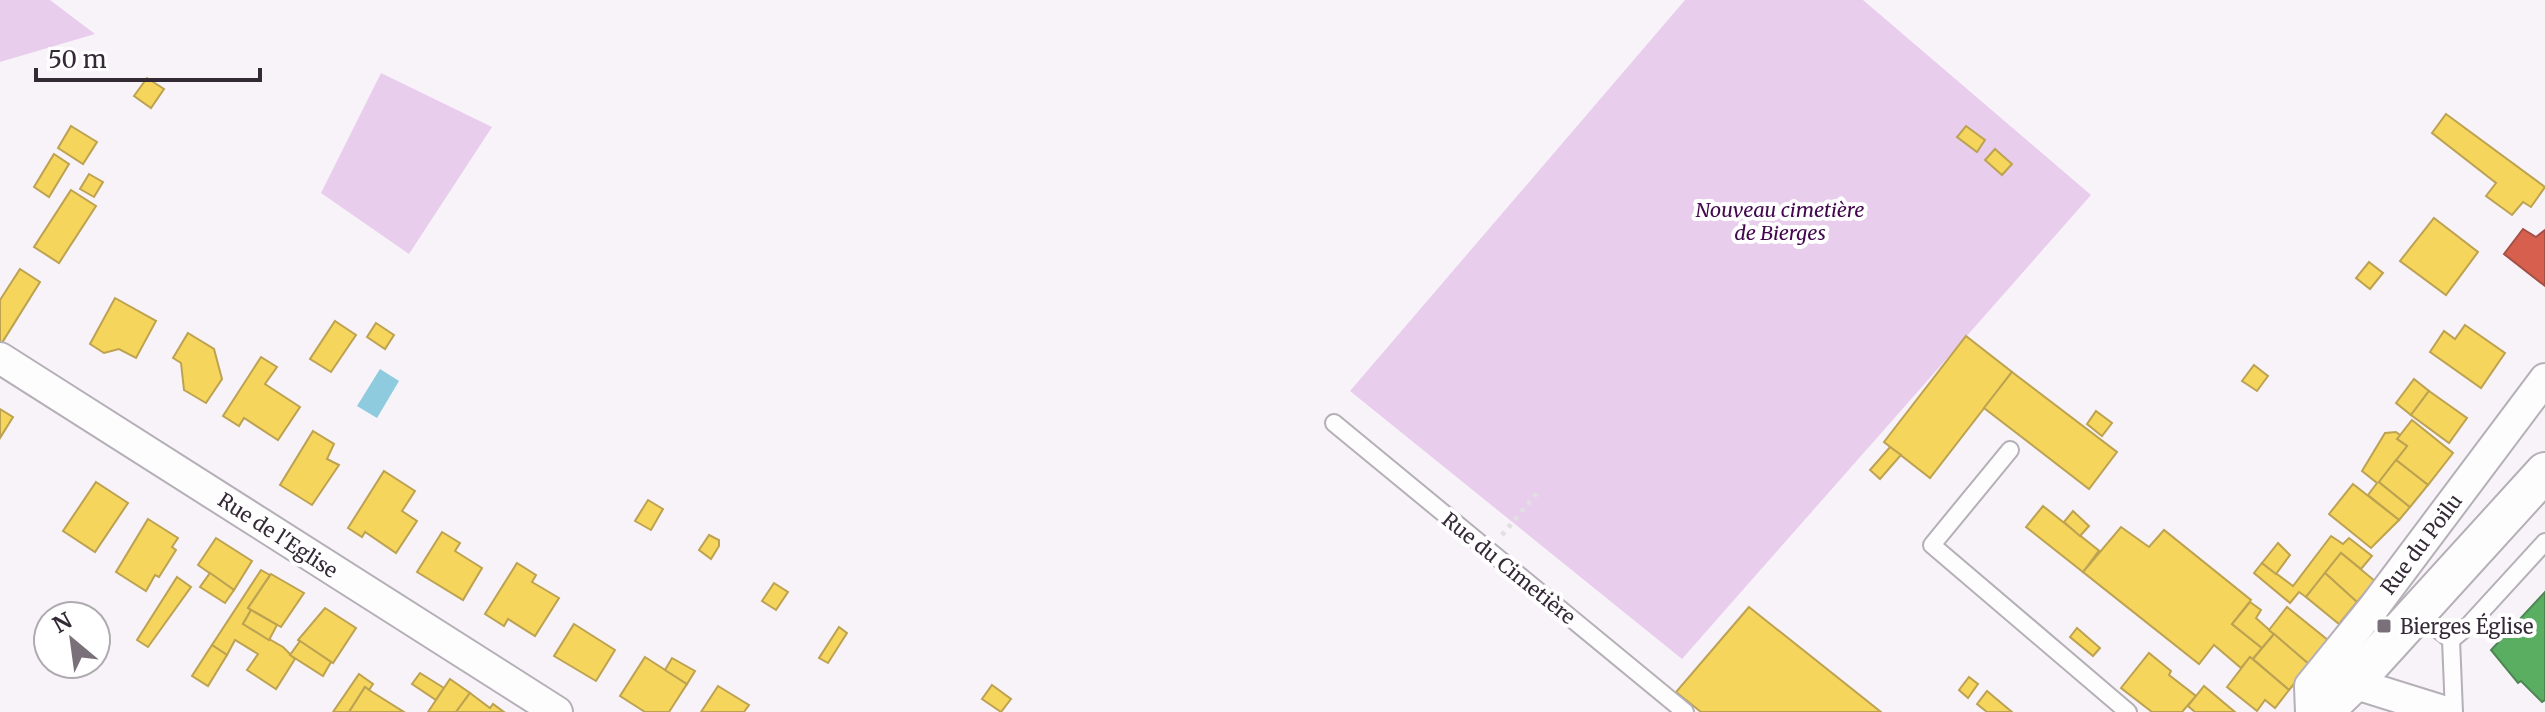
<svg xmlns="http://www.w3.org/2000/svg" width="2545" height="712" font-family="Merriweather,serif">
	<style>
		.green { fill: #e8cded }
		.water { fill: #8ecbdf }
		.homes { fill: #f6d55c; stroke: #bca251; stroke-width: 2 }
		.shops { fill: #d6604d; stroke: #a55046; stroke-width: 2 }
		.public { fill: #5aae61; stroke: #4f8654; stroke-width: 2 }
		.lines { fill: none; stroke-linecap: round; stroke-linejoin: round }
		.service-casing { stroke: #b5afb7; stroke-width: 20 }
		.minor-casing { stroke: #b5afb7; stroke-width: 34 }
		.tertiary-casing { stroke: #b5afb7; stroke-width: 42 }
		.path { stroke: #e1dfe1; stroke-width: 5; stroke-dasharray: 4 6; stroke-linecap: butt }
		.service { stroke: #fefdfe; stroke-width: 16 }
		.minor { stroke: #fefdfe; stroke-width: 30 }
		.tertiary { stroke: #fefdfe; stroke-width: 38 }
		.poi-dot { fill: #79707a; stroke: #fff; stroke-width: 3 }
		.labels { text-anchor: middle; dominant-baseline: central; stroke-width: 8; stroke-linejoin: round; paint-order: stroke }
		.park-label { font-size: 20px; font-style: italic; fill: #42074d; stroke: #fff }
		.street-label { font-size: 20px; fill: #342a36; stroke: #fff }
		.poi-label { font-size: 20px; fill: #342a36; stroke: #fff; text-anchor: start }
	</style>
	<rect width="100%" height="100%" fill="#f8f3f9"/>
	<!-- green -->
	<g class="green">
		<polygon points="0,0 50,0 95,34 0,62"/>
		<polygon points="1685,0 1863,0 2091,195 1682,659 1350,391"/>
		<polygon points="381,73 492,127 409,254 321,193"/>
	</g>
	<!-- water -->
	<polygon class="water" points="380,369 399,381 377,418 357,406"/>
	<!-- homes -->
	<g class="homes">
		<polygon points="147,78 164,89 151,108 134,96"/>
		<polygon points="2446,114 2545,187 2531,207 2523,202 2512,215 2486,196 2496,183 2432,133"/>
		<polygon points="71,126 97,142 83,164 58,148"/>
		<polygon points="1966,126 1985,140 1977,152 1957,137"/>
		<polygon points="1995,149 2012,164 2002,175 1985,160"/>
		<polygon points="54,154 69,164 49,197 34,187"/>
		<polygon points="89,174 103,182 94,197 80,189"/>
		<polygon points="71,190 96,206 59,263 34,247"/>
		<polygon points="2434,218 2478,252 2446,295 2400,261"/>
		<polygon points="2369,262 2383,273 2370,289 2356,278"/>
		<polygon points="20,269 40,282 0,346 0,300"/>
		<polygon points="115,298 156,321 136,358 119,349 104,353 90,344"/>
		<polygon points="335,321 356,335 331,372 310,359"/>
		<polygon points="376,323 394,335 385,349 367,337"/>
		<polygon points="2465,325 2505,353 2481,388 2430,352 2444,331 2455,339"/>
		<polygon points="188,333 214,349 222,379 206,403 184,390 181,363 173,358"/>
		<polygon points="1966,336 2012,372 1930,478 1884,442"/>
		<polygon points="261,357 277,367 265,384 300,407 278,440 244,418 239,426 223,416"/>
		<polygon points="2254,365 2268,376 2257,391 2242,381"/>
		<polygon points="2012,372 2117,452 2089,489 1984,408"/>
		<polygon points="2414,379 2429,391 2411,415 2396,403"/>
		<polygon points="2429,391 2467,418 2449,443 2411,415"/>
		<polygon points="0,409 13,417 0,438"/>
		<polygon points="2096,411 2112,423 2102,436 2087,424"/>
		<polygon points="2412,420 2453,453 2428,485 2396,460 2407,446 2397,439"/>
		<polygon points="313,431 334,444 327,459 339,465 312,505 280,485"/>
		<polygon points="2396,432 2400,435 2397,439 2407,446 2379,482 2410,507 2399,520 2368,495 2377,483 2362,471 2385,433"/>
		<polygon points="1890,447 1901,455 1880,479 1870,470"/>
		<polygon points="2396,460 2428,485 2410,507 2379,482"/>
		<polygon points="384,471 415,491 402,511 417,521 396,553 365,532 362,537 348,528"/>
		<polygon points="96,482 128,503 95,552 63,531"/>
		<polygon points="2353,484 2399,520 2371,548 2329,514"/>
		<polygon points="648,500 663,509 651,530 635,521"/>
		<polygon points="2043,506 2102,553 2098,552 2083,572 2026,527"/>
		<polygon points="2073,511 2089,526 2080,536 2064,522"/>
		<polygon points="148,519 178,538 172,547 176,550 159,577 155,575 146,591 116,572"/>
		<polygon points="2121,527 2149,547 2164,530 2251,600 2232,624 2262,648 2253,659 2250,657 2241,668 2214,645 2199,664 2083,572"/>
		<polygon points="442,532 460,543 455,551 482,568 463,600 417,572"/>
		<polygon points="709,535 719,540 719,546 711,559 699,550"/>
		<polygon points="2331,536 2343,544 2349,538 2372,556 2361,569 2341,553 2306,597 2299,592 2290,603 2254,573 2262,563 2293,586"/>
		<polygon points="216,538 252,561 234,590 198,565"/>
		<polygon points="2278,543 2290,555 2276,574 2262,563"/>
		<polygon points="2341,553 2375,581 2357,602 2325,573"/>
		<polygon points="517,563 536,575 532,582 559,598 535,636 508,619 504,626 485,614"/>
		<polygon points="261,570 270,575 248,608 251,610 243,624 283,647 295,659 276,689 247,670 258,654 235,640 227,655 212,645"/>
		<polygon points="210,573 234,590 225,603 200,587"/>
		<polygon points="2325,573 2357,602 2339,624 2306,597"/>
		<polygon points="271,574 304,593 281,627 248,608"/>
		<polygon points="177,577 191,587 148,647 137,640"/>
		<polygon points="774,583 788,592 776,610 762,601"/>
		<polygon points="2250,602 2261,610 2256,618 2274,634 2262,648 2232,624"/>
		<polygon points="1749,607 1881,712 1701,712 1676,692"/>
		<polygon points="2287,607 2329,641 2310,665 2269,630"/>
		<polygon points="325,608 356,628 333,663 298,640"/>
		<polygon points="251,610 277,625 269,640 243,624"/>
		<polygon points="574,624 615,650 596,681 554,656"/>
		<polygon points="839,627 847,633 828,663 819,658"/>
		<polygon points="2077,628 2100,648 2093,656 2070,637"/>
		<polygon points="2274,634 2310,665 2289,690 2253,659"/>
		<polygon points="300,641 331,662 323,676 290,655"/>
		<polygon points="212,645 227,655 208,686 192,676"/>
		<polygon points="2149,653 2171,671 2169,675 2196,696 2182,712 2152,712 2121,688"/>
		<polygon points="645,657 687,684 669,712 645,712 620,696"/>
		<polygon points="2250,657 2289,690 2275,708 2265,700 2257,711 2227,687"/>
		<polygon points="672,658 695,671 687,684 665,670"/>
		<polygon points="420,673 444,688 436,700 412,684"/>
		<polygon points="359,674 373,684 369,690 365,687 349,712 333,712"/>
		<polygon points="1969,677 1978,684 1968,698 1959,690"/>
		<polygon points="450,679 470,693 456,712 428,712"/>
		<polygon points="992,685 1011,699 1001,712 982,699"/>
		<polygon points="718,686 749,705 744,712 701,712"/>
		<polygon points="2204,686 2235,712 2195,712 2188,706"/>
		<polygon points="365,687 369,690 404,712 349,712"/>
		<polygon points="1987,691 2012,712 1987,712 1977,704"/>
		<polygon points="470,693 490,708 493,704 504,712 456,712"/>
	</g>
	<!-- shops -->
	<polygon class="shops" points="2523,229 2536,237 2545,230 2545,286 2504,254"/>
	<!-- public -->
	<polygon class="public" points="2545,592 2545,700 2542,702 2521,681 2518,683 2491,650"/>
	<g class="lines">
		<defs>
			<g id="service">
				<polyline points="1334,423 1685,712"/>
				<polyline points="2010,450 1932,545 2128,712"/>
				<polyline points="2417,613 2451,640 2469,625 2545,542"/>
				<polyline points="2451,640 2454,712"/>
			</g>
			<g id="minor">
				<polyline points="0,358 557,712"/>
				<polyline points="2353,683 2446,712"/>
				<polyline points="2311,712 2310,686 2374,607 2545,379"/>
			</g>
			<polyline id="tertiary" points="2323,712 2353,683 2545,472"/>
		</defs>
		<!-- service casing -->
		<use href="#service" class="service-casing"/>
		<!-- minor casing -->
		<use href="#minor" class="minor-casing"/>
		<!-- tertiary casing -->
		<use href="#tertiary" class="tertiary-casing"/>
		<!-- path -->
		<polyline class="path" points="1502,535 1537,493"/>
		<!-- service -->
		<use href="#service" class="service"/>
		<!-- minor -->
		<use href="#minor" class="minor"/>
		<!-- tertiary -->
		<use href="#tertiary" class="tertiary"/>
	</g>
	<!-- markers -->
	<rect class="poi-dot" x="2376" y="618" width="16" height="16" rx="4"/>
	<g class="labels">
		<!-- park labels -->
		<g class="park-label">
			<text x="1780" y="209">Nouveau cimetière<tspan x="1780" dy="23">de Bierges</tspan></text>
		</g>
		<!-- street labels -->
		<g class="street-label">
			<text transform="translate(278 535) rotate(33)">Rue de l'Eglise</text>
			<text transform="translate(2421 544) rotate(-53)">Rue du Poilu</text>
			<text transform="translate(1509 568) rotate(39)">Rue du Cimetière</text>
		</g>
		<!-- poi labels -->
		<g class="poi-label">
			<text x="2400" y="626">Bierges Église</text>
		</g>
	</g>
	<!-- north arrow -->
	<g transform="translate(72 640) rotate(331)"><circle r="38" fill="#ffffff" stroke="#aeaaaf" stroke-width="2"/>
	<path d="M0-6L14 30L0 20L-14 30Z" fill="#79707a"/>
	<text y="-12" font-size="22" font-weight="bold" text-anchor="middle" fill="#342a36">N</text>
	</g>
	<!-- scale -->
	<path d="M36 68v12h224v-12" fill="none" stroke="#342a36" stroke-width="4"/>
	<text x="48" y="68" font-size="24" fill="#342a36" stroke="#ffffff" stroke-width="6" paint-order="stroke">50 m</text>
</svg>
